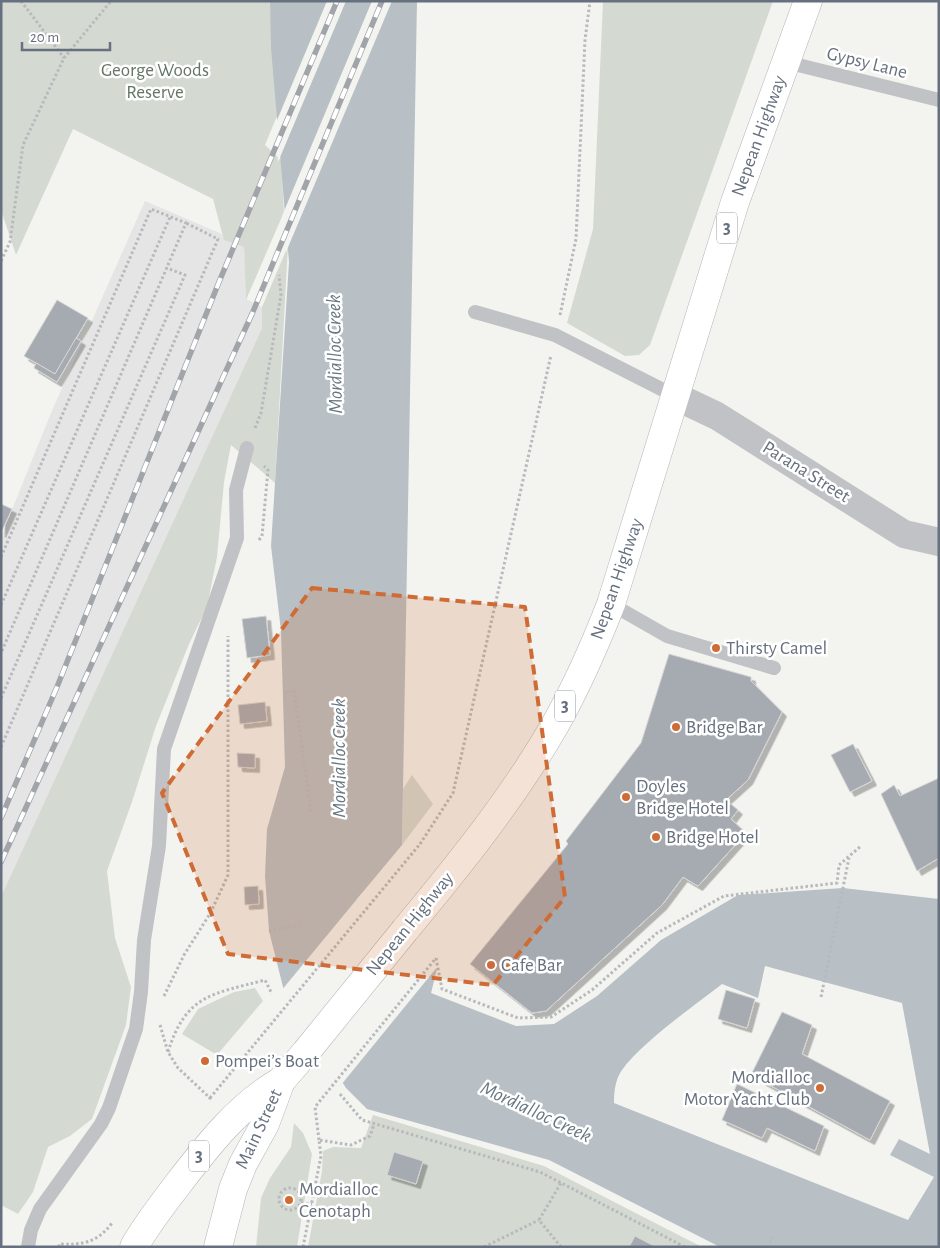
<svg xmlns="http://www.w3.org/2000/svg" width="940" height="1248" font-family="'Alegreya Sans',sans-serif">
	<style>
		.built { fill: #e4e5e4 }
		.green { fill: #d4dad2 }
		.water { fill: #b8c0c5; fill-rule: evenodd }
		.pier { fill: #f3f4f0 }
		.building { fill: #a6abb2; stroke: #d5d5d3; filter: url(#shadow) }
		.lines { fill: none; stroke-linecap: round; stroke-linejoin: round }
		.trunk-casing { stroke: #b2b5b8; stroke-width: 29 }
		.path { stroke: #b7b9bc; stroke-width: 3; stroke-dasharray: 2.5 2.5; stroke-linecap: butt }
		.service { stroke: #c0c2c5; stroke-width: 14 }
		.minor { stroke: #c0c2c5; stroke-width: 28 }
		.trunk { stroke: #fff; stroke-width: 28 }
		.rail-casing { stroke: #a1a5aa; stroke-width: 5.5 }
		.rail { stroke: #fff; stroke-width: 4; stroke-dasharray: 11; stroke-linecap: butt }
		.trunk-bridge-casing { stroke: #b2b5b8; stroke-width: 29; stroke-linecap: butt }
		.path-bridge { stroke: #b7b9bc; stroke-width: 3; stroke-dasharray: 2.5 2.5; stroke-linecap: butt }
		.trunk-bridge { stroke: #fff; stroke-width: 28 }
		.marked { fill: #cf6c35; fill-opacity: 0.2; stroke: #cf6c35; stroke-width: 4; stroke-dasharray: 10 6; stroke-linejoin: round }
		.poi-dot { fill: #cf6c35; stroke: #fff; stroke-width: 2 }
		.labels { text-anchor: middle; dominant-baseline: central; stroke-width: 5; stroke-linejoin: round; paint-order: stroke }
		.shield { fill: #fff; stroke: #949ba5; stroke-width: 1 }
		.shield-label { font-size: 18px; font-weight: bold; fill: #66707e }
		.street-label { font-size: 19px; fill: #66707e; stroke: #fff }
		.park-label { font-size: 19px; fill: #657664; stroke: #fff }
		.poi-label { font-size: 19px; fill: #66707e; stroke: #fff; text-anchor: start }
		.water-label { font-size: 20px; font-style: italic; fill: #677782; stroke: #fff }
	</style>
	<defs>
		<filter id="shadow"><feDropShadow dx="4.5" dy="4.5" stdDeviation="0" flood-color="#0004"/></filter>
	</defs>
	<rect width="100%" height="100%" fill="#f3f4f0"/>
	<!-- built -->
	<polygon class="built" points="145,201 222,234 225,240 244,247 246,299 262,307 262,328 1,898 1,537 51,413"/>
	<!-- green -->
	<g class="green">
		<polygon points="1,1 270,1 277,116 265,145 281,160 284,212 246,300 244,247 224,240 213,199 73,129 16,255 1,210"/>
		<polygon points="603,1 773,1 650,345 639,355 625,356 567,323 593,229"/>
		<polygon points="288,246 275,483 231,445 224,482 217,557 207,607 189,644 156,726 132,802 107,871 115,938 131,987 126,1025 92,1119 70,1136 48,1147 33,1192 18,1214 1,1205 1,897 262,328 262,307"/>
		<polygon points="412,775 433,804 402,845 403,789"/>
		<polygon points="255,988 263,1001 217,1055 182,1034 198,1009 234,992"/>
		<polygon points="373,1115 544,1166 702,1247 308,1247 322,1171 323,1151 333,1147 361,1148"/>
		<polygon points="294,1123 303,1133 312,1154 297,1247 256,1247 261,1198 270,1178 291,1147"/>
	</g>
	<!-- water -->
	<path class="water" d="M270,1H417L402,845L357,899L437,969L431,993L516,1026L554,1024L597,996L661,940L738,895L843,888L939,899V1247H720L549,1160L367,1109L346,1088L291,1001L286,999L269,931L265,876L267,829L285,767L281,631L271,546L289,262L271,48ZM765,966L902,1003L930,1154L899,1139L890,1155L934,1177L908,1220L614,1103C614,1092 615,1080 622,1070C642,1042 694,1006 722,984L758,998Z"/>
	<!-- pier -->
	<g class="pier">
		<polygon points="327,1 346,1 278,162 275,125"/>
		<polygon points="372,1 392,1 286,252 282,216"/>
		<polygon points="362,893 364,894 360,899 438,966 341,1085 290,1003 284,1001 281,991"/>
	</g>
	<!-- building -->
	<g class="building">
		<polygon points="57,300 88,318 55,374 24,356"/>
		<polygon points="76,338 81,341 57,382 34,368 36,363 55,374"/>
		<polygon points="1,504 12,509 1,533"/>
		<polygon points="266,616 270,655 247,658 242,619"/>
		<polygon points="669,654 751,677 751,681 782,712 748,780 726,800 738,810 731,819 746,833 698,886 683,877 662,905 546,1011 532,1013 470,964 568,844 566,841 641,743"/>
		<polygon points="265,702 267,721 240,724 238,705"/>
		<polygon points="853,744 872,781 850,792 831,755"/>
		<polygon points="237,753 255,754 255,768 238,767"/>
		<polygon points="939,778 939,858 917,871 881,794 894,785 900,796"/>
		<polygon points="258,886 259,904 245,905 244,887"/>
		<polygon points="726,990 755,999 747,1028 718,1019"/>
		<polygon points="782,1012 812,1025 802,1054 890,1101 870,1140 751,1075"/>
		<polygon points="737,1084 824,1126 815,1151 767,1128 762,1138 722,1120"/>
		<polygon points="394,1152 423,1161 416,1184 387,1175"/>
		<polygon points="635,1236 656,1247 629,1247"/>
	</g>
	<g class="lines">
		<defs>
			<g id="trunk">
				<path d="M405,930C459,865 513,798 555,725C577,686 595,645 611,604L735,202L808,1"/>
				<path d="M134,1247C147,1224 163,1204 178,1184C208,1145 238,1106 281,1081"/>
				<polyline points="218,1247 233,1189 243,1164 265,1124 281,1081 306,1052"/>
			</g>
		</defs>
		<!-- trunk casing -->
		<use href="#trunk" class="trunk-casing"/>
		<!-- path -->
		<g class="path">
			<polyline points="21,1 64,58"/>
			<polyline points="1,261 10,242 23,145 64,58 111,1"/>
			<polyline points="560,315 576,239 585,40 590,1"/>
			<polyline points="255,428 261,413 281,295 279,275"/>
			<polyline points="259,540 262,536 268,470 264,466"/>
			<polyline points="1,557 151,209 186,223 1,653"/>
			<polyline points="1,605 170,217"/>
			<polyline points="285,693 294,690 311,812"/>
			<polyline points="1,698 185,275 167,268"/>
			<polyline points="1,747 218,239 186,223"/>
			<polyline points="420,844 453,793 551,355"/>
			<polyline points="269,931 300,925"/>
			<polyline points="436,958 442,989 518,1018 551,1017 592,990 657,933 724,896 837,883 839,865 861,846"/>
			<polyline points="164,996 184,955 211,912 228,875 228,636"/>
			<polyline points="821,997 849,858"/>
			<polyline points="160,1025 168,1052 178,1068 210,1098 209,1100"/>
			<path d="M168,1052C186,994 213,994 265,980L272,994"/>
			<polyline points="340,1094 362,1120 540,1172 685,1247"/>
			<circle cx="290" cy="1199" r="11"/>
			<polyline points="301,1203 312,1204"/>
			<path d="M59,1247V1244C82,1245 97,1243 112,1223"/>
			<polyline points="303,1247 321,1156 319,1140 351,1145 370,1136 374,1124"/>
			<polyline points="484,1247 539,1220"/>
			<polyline points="561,1247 539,1220 561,1183"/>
			<polyline points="767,1247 773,1237"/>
		</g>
		<!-- service -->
		<g class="service">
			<polyline points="786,62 939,100"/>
			<polyline points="475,312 555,335 675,396"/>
			<polyline points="611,604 667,636 774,668"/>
			<polyline points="28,1247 31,1230 40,1209 101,1124 109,1108 136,1029 141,992 144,940 159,846 164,749 237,538 236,490 247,448"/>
		</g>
		<!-- minor -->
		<polyline class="minor" points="675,396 717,416 904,534 939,542"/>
		<!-- trunk -->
		<use href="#trunk" class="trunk"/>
		<defs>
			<g id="rail">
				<polyline points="1,818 57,687 219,282 337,1"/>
				<polyline points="1,862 252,314 382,1"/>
			</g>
		</defs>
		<!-- rail casing -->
		<use href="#rail" class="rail-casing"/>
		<!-- rail -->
		<use href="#rail" class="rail"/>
		<defs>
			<polyline id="trunk-bridge" points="306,1052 405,930"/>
		</defs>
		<!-- trunk-bridge casing -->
		<use href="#trunk-bridge" class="trunk-bridge-casing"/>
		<!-- path-bridge -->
		<g class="path-bridge">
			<polyline points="210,1098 420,844"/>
			<polyline points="319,1140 315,1107 436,958"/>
		</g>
		<!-- trunk-bridge -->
		<use href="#trunk-bridge" class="trunk-bridge"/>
	</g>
	<!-- marked area -->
	<path class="marked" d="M312,588L525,607L565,897L493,985L228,954L162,793Z"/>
	<!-- markers -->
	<g class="poi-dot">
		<circle cx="716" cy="648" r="5"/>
		<circle cx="676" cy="727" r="5"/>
		<circle cx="626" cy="797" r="5"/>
		<circle cx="656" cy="837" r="5"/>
		<circle cx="491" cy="965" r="5"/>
		<circle cx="205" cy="1061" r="5"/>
		<circle cx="820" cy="1088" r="5"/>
		<circle cx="289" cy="1200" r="5"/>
	</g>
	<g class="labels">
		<!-- shield labels -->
		<g class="shield">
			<rect x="717" y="212.5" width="20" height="31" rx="4"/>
			<rect x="555" y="690.5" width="20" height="31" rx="4"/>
			<rect x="189" y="1140.5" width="20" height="31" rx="4"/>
		</g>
		<g class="shield-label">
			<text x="727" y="228">3</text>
			<text x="565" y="706">3</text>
			<text x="199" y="1156">3</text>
		</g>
		<!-- street labels -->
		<g class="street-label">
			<text transform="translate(867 63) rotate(14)">Gypsy Lane</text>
			<text transform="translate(759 136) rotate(-70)">Nepean Highway</text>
			<text transform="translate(806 472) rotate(32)">Parana Street</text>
			<text transform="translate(617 579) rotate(-71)">Nepean Highway</text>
			<text transform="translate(410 924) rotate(-51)">Nepean Highway</text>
			<text transform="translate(259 1129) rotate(-65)">Main Street</text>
		</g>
		<!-- park labels -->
		<g class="park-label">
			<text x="155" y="70">George Woods<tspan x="155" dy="22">Reserve</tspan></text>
		</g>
		<!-- poi labels -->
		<g class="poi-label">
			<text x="726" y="648">Thirsty Camel</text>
			<text x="686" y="727">Bridge Bar</text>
			<text x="636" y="786">Doyles<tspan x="636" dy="22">Bridge Hotel</tspan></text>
			<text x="666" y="837">Bridge Hotel</text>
			<text x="501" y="965">Cafe Bar</text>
			<text x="215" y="1061">Pompei’s Boat</text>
			<text x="810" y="1077" text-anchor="end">Mordialloc<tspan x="810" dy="22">Motor Yacht Club</tspan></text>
			<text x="299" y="1189">Mordialloc<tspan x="299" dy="22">Cenotaph</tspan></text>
		</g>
		<!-- water labels -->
		<g class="water-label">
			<text transform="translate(335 354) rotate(-91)">Mordialloc Creek</text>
			<text transform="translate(339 758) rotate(-90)">Mordialloc Creek</text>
			<text transform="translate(536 1112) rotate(25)">Mordialloc Creek</text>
		</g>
	</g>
	<!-- border -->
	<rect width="940" height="1248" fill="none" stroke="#66707e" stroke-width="5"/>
	<!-- scale -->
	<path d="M22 42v8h88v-8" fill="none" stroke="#66707e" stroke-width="2.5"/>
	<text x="30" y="42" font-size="15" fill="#66707e" stroke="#ffffff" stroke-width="4" paint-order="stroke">20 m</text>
</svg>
